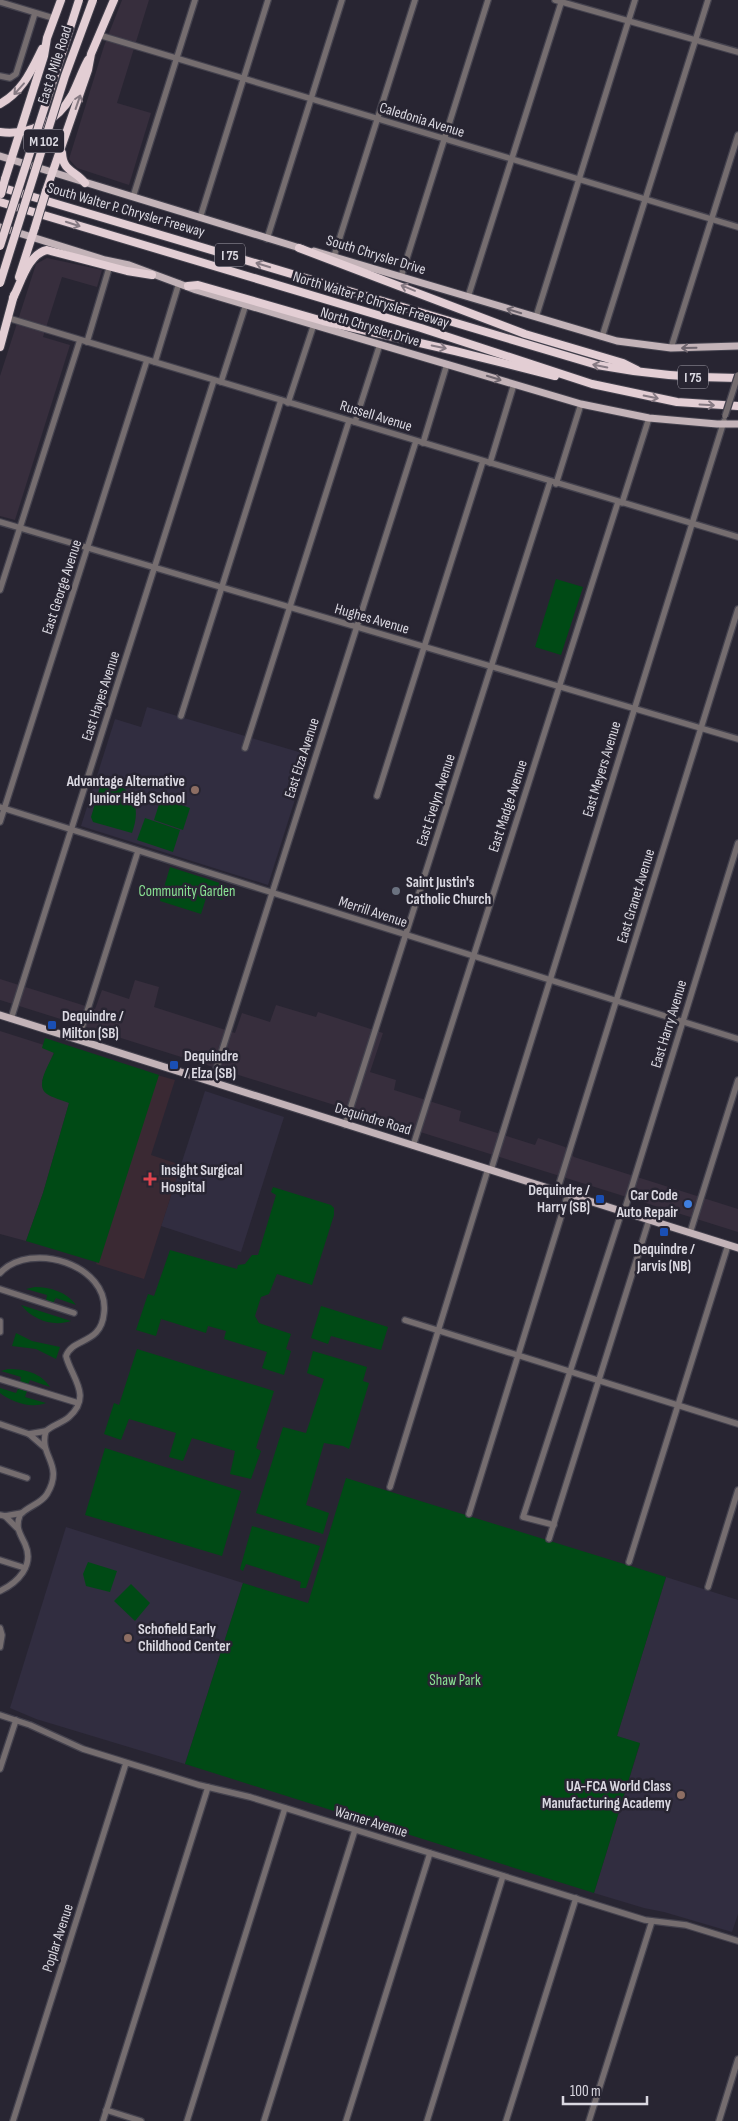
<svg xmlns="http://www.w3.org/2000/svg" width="738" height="2121" font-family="'Sofia Sans Condensed',sans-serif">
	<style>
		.commercial { fill: #372e3d }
		.built { fill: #312d40 }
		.medical { fill: #3a2933 }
		.green { fill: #004a15 }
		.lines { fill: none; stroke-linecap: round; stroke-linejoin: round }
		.minor-casing { stroke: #44424e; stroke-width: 8 }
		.major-casing { stroke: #44424e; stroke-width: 9 }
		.highway-casing { stroke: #44424e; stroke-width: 10 }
		.minor { stroke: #756d6f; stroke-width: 5.5 }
		.major { stroke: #c3b3b8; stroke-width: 7 }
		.highway { stroke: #e3ced4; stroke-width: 8 }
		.minor-bridge-casing { stroke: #44424e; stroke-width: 8; stroke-linecap: butt }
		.highway-bridge-casing { stroke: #44424e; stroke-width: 10; stroke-linecap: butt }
		.minor-bridge { stroke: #756d6f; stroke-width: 5.5 }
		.highway-bridge { stroke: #e3ced4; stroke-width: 8 }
		.oneway { stroke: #867a83 }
		.oneway2 { stroke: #6e656e }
		.education-dot { fill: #8d6e63; stroke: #282532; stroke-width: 2 }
		.worship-dot { fill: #6b7280; stroke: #282532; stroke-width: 2 }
		.transit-dot { fill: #1a4fb4; stroke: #282532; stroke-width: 2 }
		.health-dot { fill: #e0444e; stroke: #282532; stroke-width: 2 }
		.shop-dot { fill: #3f7fe0; stroke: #282532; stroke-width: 2 }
		.labels { text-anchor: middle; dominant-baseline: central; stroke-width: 5; stroke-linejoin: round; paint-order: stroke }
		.shield { fill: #282532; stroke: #a5a2ac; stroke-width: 1 }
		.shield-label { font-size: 14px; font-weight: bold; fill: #dad8e1 }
		.street-label { font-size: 15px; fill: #dad8e1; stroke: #282532 }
		.poi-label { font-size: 15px; font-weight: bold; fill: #dad8e1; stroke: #282532; text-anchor: start }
		.park-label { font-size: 15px; fill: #8ae294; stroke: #282532 }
	</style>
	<rect width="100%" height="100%" fill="#282532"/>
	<!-- commercial -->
	<g class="commercial">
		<polygon points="122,0 149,0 117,103 151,113 129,185 77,168 69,159 104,46"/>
		<polygon points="47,258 102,270 97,287 62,277 43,337 70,345 15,520 0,516 0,376 36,264"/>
		<polygon points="0,979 95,1009 102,990 129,999 135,980 159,987 154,1007 235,1033 242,1013 270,1022 276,1005 316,1017 318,1012 383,1033 370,1072 396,1080 394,1090 461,1111 459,1121 535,1145 538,1138 565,1147 574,1157 738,1209 738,1232 0,1000"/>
		<polygon points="0,1031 44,1045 54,1052 42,1081 69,1103 43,1193 26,1241 0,1234"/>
	</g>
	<!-- built -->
	<g class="built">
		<polygon points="147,707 309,755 268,885 81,826 115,719 141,727"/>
		<polygon points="205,1091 284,1117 241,1252 161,1226"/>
		<polygon points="66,1527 243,1583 185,1764 36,1719 10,1708"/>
		<polygon points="666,1577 738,1600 738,1914 732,1932 664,1912 644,1908 594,1893 640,1744 617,1736"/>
	</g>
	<!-- medical -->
	<polygon class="medical" points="157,1075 175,1080 151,1155 181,1165 144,1279 96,1264"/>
	<!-- green -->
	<g class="green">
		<polygon points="556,579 583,587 561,655 535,647"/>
		<path d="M102,780C133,786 142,805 132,833L93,822L91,817Z"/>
		<polygon points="161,798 190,808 183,830 154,820"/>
		<polygon points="145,818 180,830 173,852 137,840"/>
		<polygon points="170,867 226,885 222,900 207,895 201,914 160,901"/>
		<path d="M45,1038L159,1075L99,1263L26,1241L43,1193L69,1103C62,1100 53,1098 47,1094C34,1086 50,1063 54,1053L42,1048Z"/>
		<polygon points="273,1187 331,1205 334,1208 334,1215 312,1285 277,1274 269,1294 261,1297 255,1316 259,1323 291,1334 286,1349 291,1351 284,1375 262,1368 267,1352 224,1339 226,1331 208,1326 206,1333 161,1319 156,1336 136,1330 148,1294 154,1296 170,1250 237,1269 238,1265 245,1264 252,1255 258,1255 276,1195 271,1192"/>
		<path d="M35,1287C50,1287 67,1292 76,1305L56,1298L53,1303L46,1301L47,1295L26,1289Z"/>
		<path d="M21,1305L71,1321C53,1327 33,1320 21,1305Z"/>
		<polygon points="321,1306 388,1327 381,1350 331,1336 328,1344 311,1338"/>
		<polygon points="16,1333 32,1341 60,1347 56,1359 36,1349 12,1346"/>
		<polygon points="137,1349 274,1391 256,1448 261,1451 251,1479 230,1474 235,1451 192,1438 183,1461 169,1457 176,1433 129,1419 121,1440 104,1434 114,1403 119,1405"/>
		<polygon points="313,1351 367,1367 363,1381 369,1383 349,1449 343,1446 324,1443 306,1505 329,1513 323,1534 256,1513 283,1427 306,1433 324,1379 307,1373"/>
		<path d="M8,1369C25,1369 41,1373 50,1387L30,1380L28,1385L20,1383L21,1377L1,1371Z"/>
		<path d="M0,1388L16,1393L18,1389L27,1391L25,1397L46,1403C30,1409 12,1402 0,1393Z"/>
		<polygon points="105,1448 241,1491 222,1556 85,1515"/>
		<polygon points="346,1478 666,1577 617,1736 640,1743 594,1893 185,1764 243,1583 308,1603"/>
		<polygon points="252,1526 320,1546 306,1588 300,1588 301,1582 246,1564 243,1571 240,1569"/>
		<polygon points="88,1562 117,1571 110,1592 86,1586 83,1574"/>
		<polygon points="131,1584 150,1603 135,1621 114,1601"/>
	</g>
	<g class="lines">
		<defs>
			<g id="minor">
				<polyline points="555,0 738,52"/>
				<polyline points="0,2 53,18"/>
				<polyline points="99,35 738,227"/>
				<polyline points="0,76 10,78 16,74 35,13"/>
				<polyline points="133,197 195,0"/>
				<polyline points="200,218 268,0"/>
				<polyline points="267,239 342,0"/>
				<polyline points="334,256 415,0"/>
				<polyline points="401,277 488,0"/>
				<polyline points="468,297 562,0"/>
				<polyline points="536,317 635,0"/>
				<polyline points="8,318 738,537"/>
				<polyline points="602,337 708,0"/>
				<polyline points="87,342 110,265"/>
				<polyline points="671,348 738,135"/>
				<polyline points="155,362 179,283"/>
				<polyline points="221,382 246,304"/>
				<polyline points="288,403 314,324"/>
				<polyline points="355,422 380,344"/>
				<polyline points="423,443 447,364"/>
				<polyline points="490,463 514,384"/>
				<polyline points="556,484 581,404"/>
				<polyline points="622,503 649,418"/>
				<polyline points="0,522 738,739"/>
				<polyline points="0,590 80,340"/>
				<polyline points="181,716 281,400"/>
				<polyline points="245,748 349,421"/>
				<polyline points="377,796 483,461"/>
				<polyline points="0,807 738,1039"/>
				<polyline points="0,822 147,360"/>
				<polyline points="11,1019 214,380"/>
				<polyline points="78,1040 138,851"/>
				<polyline points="212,1082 416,441"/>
				<polyline points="345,1125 550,482"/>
				<polyline points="413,1146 618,502"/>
				<polyline points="491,1170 724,421"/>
				<polyline points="557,1191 738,609"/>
				<polyline points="624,1212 738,843"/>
				<polyline points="690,1233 738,1080"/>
				<path d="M0,1273C31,1240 110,1265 104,1313C101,1345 73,1337 66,1356C71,1377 93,1396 69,1417C62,1423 53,1425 46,1431C38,1456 65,1464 47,1494C41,1504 28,1506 20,1515C15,1528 20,1533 25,1544C35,1566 17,1583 0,1591"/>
				<polyline points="0,1289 74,1313"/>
				<polyline points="405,1320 738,1424"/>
				<polyline points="0,1321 0,1332"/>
				<polyline points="0,1379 78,1403"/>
				<polyline points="0,1424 29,1434 44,1447"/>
				<polyline points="29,1434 46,1431"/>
				<polyline points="0,1469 27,1478"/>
				<polyline points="390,1487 488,1169"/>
				<polyline points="469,1514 568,1194"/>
				<polyline points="0,1515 5,1516 22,1513"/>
				<polyline points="5,1516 17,1528"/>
				<polyline points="554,1525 523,1517 622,1211"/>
				<polyline points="549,1539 649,1220"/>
				<polyline points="0,1560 25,1568"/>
				<polyline points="629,1562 728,1245"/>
				<polyline points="708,1587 738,1490"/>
				<polyline points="0,1628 2,1635 0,1647"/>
				<polyline points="0,1715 30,1725 83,1749 199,1785 250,1797 645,1920 686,1925 738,1941"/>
				<polyline points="0,1769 16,1720"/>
				<polyline points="106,2110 141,2121"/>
				<polyline points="13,2121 126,1763"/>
				<polyline points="103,2121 208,1787"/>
				<polyline points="187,2121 285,1808"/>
				<polyline points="264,2121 355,1830"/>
				<polyline points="346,2121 430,1853"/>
				<polyline points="427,2121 503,1876"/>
				<polyline points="506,2121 576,1898"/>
				<polyline points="589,2121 652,1921"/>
				<polyline points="719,2121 738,2059"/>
			</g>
			<g id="major">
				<polyline points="0,156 303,249"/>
				<polyline points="0,227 105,260 129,265 196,290 581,404 649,418 717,424 738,424"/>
				<polyline points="314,251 617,341 671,348 738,346"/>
				<polyline points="0,1015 738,1248"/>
			</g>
			<g id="highway">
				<path d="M0,104C23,91 31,71 42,49"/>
				<path d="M0,132C29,136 58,121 72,95C78,83 82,71 88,60"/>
				<path d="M62,153C63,172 75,170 85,183"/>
				<polyline points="5,179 44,56 47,38 61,0"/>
				<path d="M0,187L597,365C645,374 689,378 738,378"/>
				<polyline points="46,191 88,70 91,54 114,0"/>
				<polyline points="0,202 421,328 592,384 677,402 738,406"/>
				<polyline points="299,248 525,334 623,363 637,370"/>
				<polyline points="19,277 35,227"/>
				<polyline points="188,286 198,285 323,321 455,351 555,376"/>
				<path d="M13,298C21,283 28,254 47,250L127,271L152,275"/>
				<polyline points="0,347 14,295"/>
			</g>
		</defs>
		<!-- minor casing -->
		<use href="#minor" class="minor-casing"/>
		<!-- major casing -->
		<use href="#major" class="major-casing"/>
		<!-- highway casing -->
		<use href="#highway" class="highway-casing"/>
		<!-- minor -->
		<use href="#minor" class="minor"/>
		<!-- major -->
		<use href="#major" class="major"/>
		<!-- highway -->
		<use href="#highway" class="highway"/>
		<defs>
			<polyline id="minor-bridge" points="725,416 738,375"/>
			<g id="highway-bridge">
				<polyline points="1,194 5,179"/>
				<polyline points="35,227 46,191"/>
				<polyline points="0,246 79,0"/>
				<polyline points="0,283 65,76 93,0"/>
			</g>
		</defs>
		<!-- minor-bridge casing -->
		<use href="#minor-bridge" class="minor-bridge-casing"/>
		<!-- highway-bridge casing -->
		<use href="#highway-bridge" class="highway-bridge-casing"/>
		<!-- minor-bridge -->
		<use href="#minor-bridge" class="minor-bridge"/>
		<!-- highway-bridge -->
		<use href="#highway-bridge" class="highway-bridge"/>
	</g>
	<!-- one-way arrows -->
	<defs><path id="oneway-shaft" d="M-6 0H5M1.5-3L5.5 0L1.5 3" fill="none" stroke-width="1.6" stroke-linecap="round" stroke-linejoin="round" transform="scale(1.25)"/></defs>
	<g class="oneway">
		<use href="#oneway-shaft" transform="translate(19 89) rotate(132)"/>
		<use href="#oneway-shaft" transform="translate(78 102) rotate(-71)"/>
		<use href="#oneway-shaft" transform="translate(73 224) rotate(18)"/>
		<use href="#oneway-shaft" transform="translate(263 265) rotate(-163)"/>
		<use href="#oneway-shaft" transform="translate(408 288) rotate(-158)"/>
		<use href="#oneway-shaft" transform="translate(439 347) rotate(12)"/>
		<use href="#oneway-shaft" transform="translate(600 366) rotate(-168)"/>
		<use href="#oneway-shaft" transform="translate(651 397) rotate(11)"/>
		<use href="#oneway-shaft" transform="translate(707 405) rotate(3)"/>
	</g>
	<g class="oneway2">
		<use href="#oneway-shaft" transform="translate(514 311) rotate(-163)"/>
		<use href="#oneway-shaft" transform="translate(689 348) rotate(179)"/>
		<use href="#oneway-shaft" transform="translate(494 378) rotate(17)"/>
	</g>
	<!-- markers -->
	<g class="education-dot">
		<circle cx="195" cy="790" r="5"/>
		<circle cx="128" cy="1638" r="5"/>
		<circle cx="681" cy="1795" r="5"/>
	</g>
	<circle class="worship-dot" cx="396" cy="891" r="5"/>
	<g class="transit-dot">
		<rect x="47" y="1020" width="10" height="10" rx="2.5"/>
		<rect x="169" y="1060" width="10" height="10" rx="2.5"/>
		<rect x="595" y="1194" width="10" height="10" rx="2.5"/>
		<rect x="659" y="1227" width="10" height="10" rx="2.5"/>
	</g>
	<path class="health-dot" d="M147.5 1171.5h5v5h5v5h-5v5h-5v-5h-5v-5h5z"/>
	<circle class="shop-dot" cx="688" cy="1204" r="5"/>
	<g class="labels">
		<!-- shield labels -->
		<g class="shield">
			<rect x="24" y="129.5" width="40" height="23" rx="4"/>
			<rect x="215" y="243.5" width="30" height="23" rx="4"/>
			<rect x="678" y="365.5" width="30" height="23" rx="4"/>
		</g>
		<g class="shield-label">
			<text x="44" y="141">M 102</text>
			<text x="230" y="255">I 75</text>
			<text x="693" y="377">I 75</text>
		</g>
		<!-- street labels -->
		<g class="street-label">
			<text transform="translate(55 65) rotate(-72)">East 8 Mile Road</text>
			<text transform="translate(422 120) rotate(17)">Caledonia Avenue</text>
			<text transform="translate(126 210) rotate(16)">South Walter P. Chrysler Freeway</text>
			<text transform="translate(376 255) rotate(17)">South Chrysler Drive</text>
			<text transform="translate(371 300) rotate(17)">North Walter P. Chrysler Freeway</text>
			<text transform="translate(370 327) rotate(17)">North Chrysler Drive</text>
			<text transform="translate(376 416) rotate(17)">Russell Avenue</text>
			<text transform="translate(62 587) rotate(-72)">East George Avenue</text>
			<text transform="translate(372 619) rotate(16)">Hughes Avenue</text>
			<text transform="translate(101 696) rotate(-72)">East Hayes Avenue</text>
			<text transform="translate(302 758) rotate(-72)">East Elza Avenue</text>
			<text transform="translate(602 769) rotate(-73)">East Meyers Avenue</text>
			<text transform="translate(436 800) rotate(-72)">East Evelyn Avenue</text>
			<text transform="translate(508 806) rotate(-72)">East Madge Avenue</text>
			<text transform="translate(636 896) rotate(-73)">East Granet Avenue</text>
			<text transform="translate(373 912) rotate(18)">Merrill Avenue</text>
			<text transform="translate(669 1024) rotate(-73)">East Harry Avenue</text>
			<text transform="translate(373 1119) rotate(17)">Dequindre Road</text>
			<text transform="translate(371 1822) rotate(17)">Warner Avenue</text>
			<text transform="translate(58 1938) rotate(-72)">Poplar Avenue</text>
		</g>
		<!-- poi labels -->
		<g class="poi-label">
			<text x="185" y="781" text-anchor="end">Advantage Alternative<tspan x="185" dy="17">Junior High School</tspan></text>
			<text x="406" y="882">Saint Justin's<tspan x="406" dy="17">Catholic Church</tspan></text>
			<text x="62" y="1016">Dequindre /<tspan x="62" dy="17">Milton (SB)</tspan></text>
			<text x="184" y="1056">Dequindre<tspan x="184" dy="17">/ Elza (SB)</tspan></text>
			<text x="161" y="1170">Insight Surgical<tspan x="161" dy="17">Hospital</tspan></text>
			<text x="590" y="1190" text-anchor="end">Dequindre /<tspan x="590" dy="17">Harry (SB)</tspan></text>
			<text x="678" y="1195" text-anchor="end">Car Code<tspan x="678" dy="17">Auto Repair</tspan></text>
			<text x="664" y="1249" text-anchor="middle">Dequindre /<tspan x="664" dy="17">Jarvis (NB)</tspan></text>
			<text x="138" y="1629">Schofield Early<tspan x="138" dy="17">Childhood Center</tspan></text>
			<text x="671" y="1786" text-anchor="end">UA-FCA World Class<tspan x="671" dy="17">Manufacturing Academy</tspan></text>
		</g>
		<!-- park labels -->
		<g class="park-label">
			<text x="187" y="891">Community Garden</text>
			<text x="455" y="1680">Shaw Park</text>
		</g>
	</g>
	<!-- scale -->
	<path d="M563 2096v8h84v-8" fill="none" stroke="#dad8e1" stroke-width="2.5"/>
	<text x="570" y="2096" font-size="15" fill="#dad8e1" stroke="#282532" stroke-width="4" paint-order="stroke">100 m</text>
</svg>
